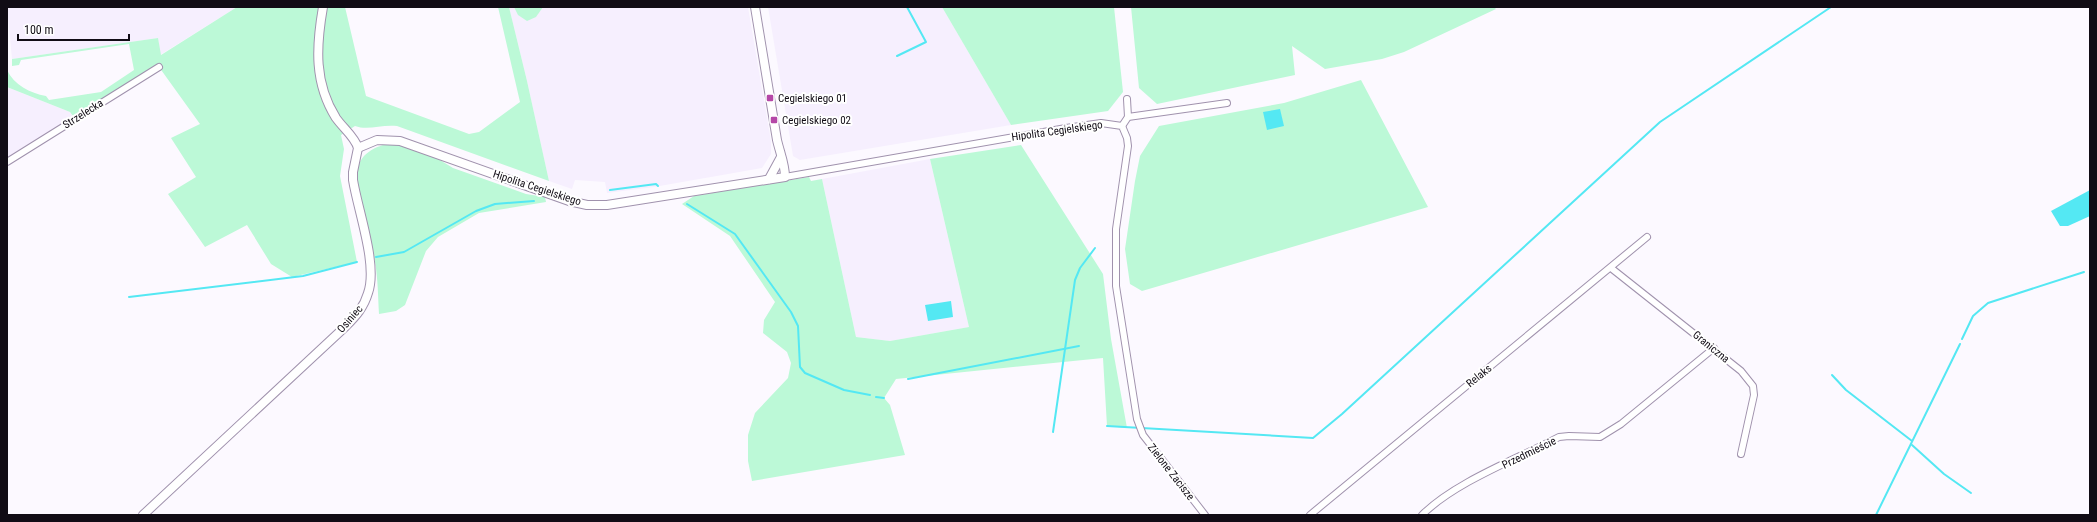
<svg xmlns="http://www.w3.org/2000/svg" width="2097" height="522" font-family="'Roboto Condensed',sans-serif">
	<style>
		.built { fill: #f6effe }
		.green { fill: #bcf9d7 }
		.water { fill: #54e8f3 }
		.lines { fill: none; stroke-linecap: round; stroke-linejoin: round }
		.stream { stroke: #54e8f3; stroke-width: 2 }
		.minor-casing { stroke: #a092ad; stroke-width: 8 }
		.tertiary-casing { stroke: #a092ad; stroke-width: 10 }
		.minor { stroke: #fff; stroke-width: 6 }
		.tertiary { stroke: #fff; stroke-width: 8 }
		.poi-dot { fill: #b548a7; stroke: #fff; stroke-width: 1.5 }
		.labels { text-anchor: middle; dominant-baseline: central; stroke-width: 4; stroke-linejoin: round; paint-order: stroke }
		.poi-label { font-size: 11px; fill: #110c15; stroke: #fff; text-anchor: start }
		.street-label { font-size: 11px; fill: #110c15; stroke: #fff }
	</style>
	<rect width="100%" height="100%" fill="#fcf9ff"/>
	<!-- built -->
	<g class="built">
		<polygon points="7,7 237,7 160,55 158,38 12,59"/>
		<polygon points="509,7 748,7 771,141 771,154 762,168 654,187 607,193 605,182 575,180 572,189 549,181 527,81"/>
		<polygon points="768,7 942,7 1011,125 800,160 793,156"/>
		<polygon points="7,87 70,112 73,117 7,159"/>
		<polygon points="930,159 969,327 890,341 856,337 822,179"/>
	</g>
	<!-- green -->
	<g class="green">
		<path d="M237,7H345L366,96L469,134L479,132L520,102L498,7H509L527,81L549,181L397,126C382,124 368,131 355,126L341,135L344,149L340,176L357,262L292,277L271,264L247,225L205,247L168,194L196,177L171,138L200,124L159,67L75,119L70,112L7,87V70C14,85 30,93 46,96L49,100L101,92L134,70L129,44L21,60L19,65L12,66V59L158,38L161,55Z"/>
		<polygon points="514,7 543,7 536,17 527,21 518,15"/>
		<polygon points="942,7 1114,7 1123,92 1108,111 1011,125"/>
		<polygon points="1131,7 1494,7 1496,9 1404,52 1382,59 1325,69 1292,46 1295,75 1157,104 1139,88"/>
		<polygon points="1361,80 1428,207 1142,291 1130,284 1125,249 1135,181 1140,156 1159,126 1284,103"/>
		<path d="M387,144L398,145L435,157L453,168L526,194L545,197L546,202L479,213L438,237L426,251L405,305L396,311L379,314C378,297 378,279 375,262C371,240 354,187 358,168C361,154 374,147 387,144Z"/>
		<polygon points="1021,145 1103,274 1111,339 1127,428 1107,426 1103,358 896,379 884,398 890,405 905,455 752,481 748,461 748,435 755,413 788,378 791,363 787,352 763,333 764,320 775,302 730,236 682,204 694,196 809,177 811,181 822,179 856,337 890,341 969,327 930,159"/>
	</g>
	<!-- water -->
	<g class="water">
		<polygon points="1280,109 1284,126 1267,130 1263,112"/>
		<polygon points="2090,190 2090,216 2068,226 2060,226 2051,211"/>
		<polygon points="951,301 953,317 928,321 925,305"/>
	</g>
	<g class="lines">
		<!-- stream -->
		<g class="stream">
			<polyline points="897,56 926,42 907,7"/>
			<polyline points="610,190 656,184 658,186"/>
			<polyline points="687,204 735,234 791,312 798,326 800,367 805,373 844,390 870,395"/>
			<polyline points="376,257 404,252 476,211 495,204 534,201"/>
			<polyline points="129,297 303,276 357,262"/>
			<polyline points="1962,339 1973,316 1988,303 2084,272"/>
			<polyline points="1832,375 1846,390 1912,441"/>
			<polyline points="908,379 1079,346"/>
			<polyline points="876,397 884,398"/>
			<polyline points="1107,426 1313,438 1342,414 1660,122 1831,7"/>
			<polyline points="1053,432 1075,280 1080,268 1095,248"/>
			<polyline points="1912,445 1944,474 1971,493"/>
			<polyline points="1876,515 1960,344"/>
		</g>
		<defs>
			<g id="minor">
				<polyline points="1127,99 1128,117"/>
				<polyline points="1122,126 1128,117 1227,103"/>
				<polyline points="7,162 159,67"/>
				<polyline points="785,177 1066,128 1101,123 1122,126 1127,138 1128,146 1116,229 1116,286 1137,419 1143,435 1205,515"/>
				<polyline points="1611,268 1741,371 1753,386 1754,395 1741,454"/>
				<polyline points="1310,515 1647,237"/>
				<path d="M1422,515C1455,482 1517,459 1559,437L1569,436L1600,437L1621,424L1714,348"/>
			</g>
			<g id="tertiary">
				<path d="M358,148L377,140L400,141L569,201L587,205H607L785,177C785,164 780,153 777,140L755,7"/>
				<polyline points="769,179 781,157"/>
				<path d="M143,515L346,326C356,316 364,307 368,293C378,265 358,211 353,180V172L358,148C355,137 343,128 336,118C314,83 316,47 323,7"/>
			</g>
		</defs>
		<!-- minor casing -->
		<use href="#minor" class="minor-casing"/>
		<!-- tertiary casing -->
		<use href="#tertiary" class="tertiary-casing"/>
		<!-- minor -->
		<use href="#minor" class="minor"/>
		<!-- tertiary -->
		<use href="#tertiary" class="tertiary"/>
	</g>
	<!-- markers -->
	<g class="poi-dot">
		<rect x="766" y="94" width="8" height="8" rx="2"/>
		<rect x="770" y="116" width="8" height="8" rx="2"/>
	</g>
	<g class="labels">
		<!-- poi labels -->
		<g class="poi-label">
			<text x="778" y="98">Cegielskiego 01</text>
			<text x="782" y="120">Cegielskiego 02</text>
		</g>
		<!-- street labels -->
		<g class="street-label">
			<text transform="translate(83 114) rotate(-32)">Strzelecka</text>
			<text transform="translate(1057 131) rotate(-8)">Hipolita Cegielskiego</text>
			<text transform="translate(537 188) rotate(18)">Hipolita Cegielskiego</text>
			<text transform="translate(350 319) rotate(-49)">Osiniec</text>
			<text transform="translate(1711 347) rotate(39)">Graniczna</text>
			<text transform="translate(1479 376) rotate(-39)">Relaks</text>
			<text transform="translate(1529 453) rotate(-26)">Przedmieście</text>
			<text transform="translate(1171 472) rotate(52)">Zielone Zacisze</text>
		</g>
	</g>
	<!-- border -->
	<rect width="2097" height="522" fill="none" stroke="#110c15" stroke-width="16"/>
	<!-- scale -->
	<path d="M18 34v6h111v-6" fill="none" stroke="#110c15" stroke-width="2"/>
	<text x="24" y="34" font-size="12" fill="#110c15" stroke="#ffffff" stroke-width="3" paint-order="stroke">100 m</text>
</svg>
